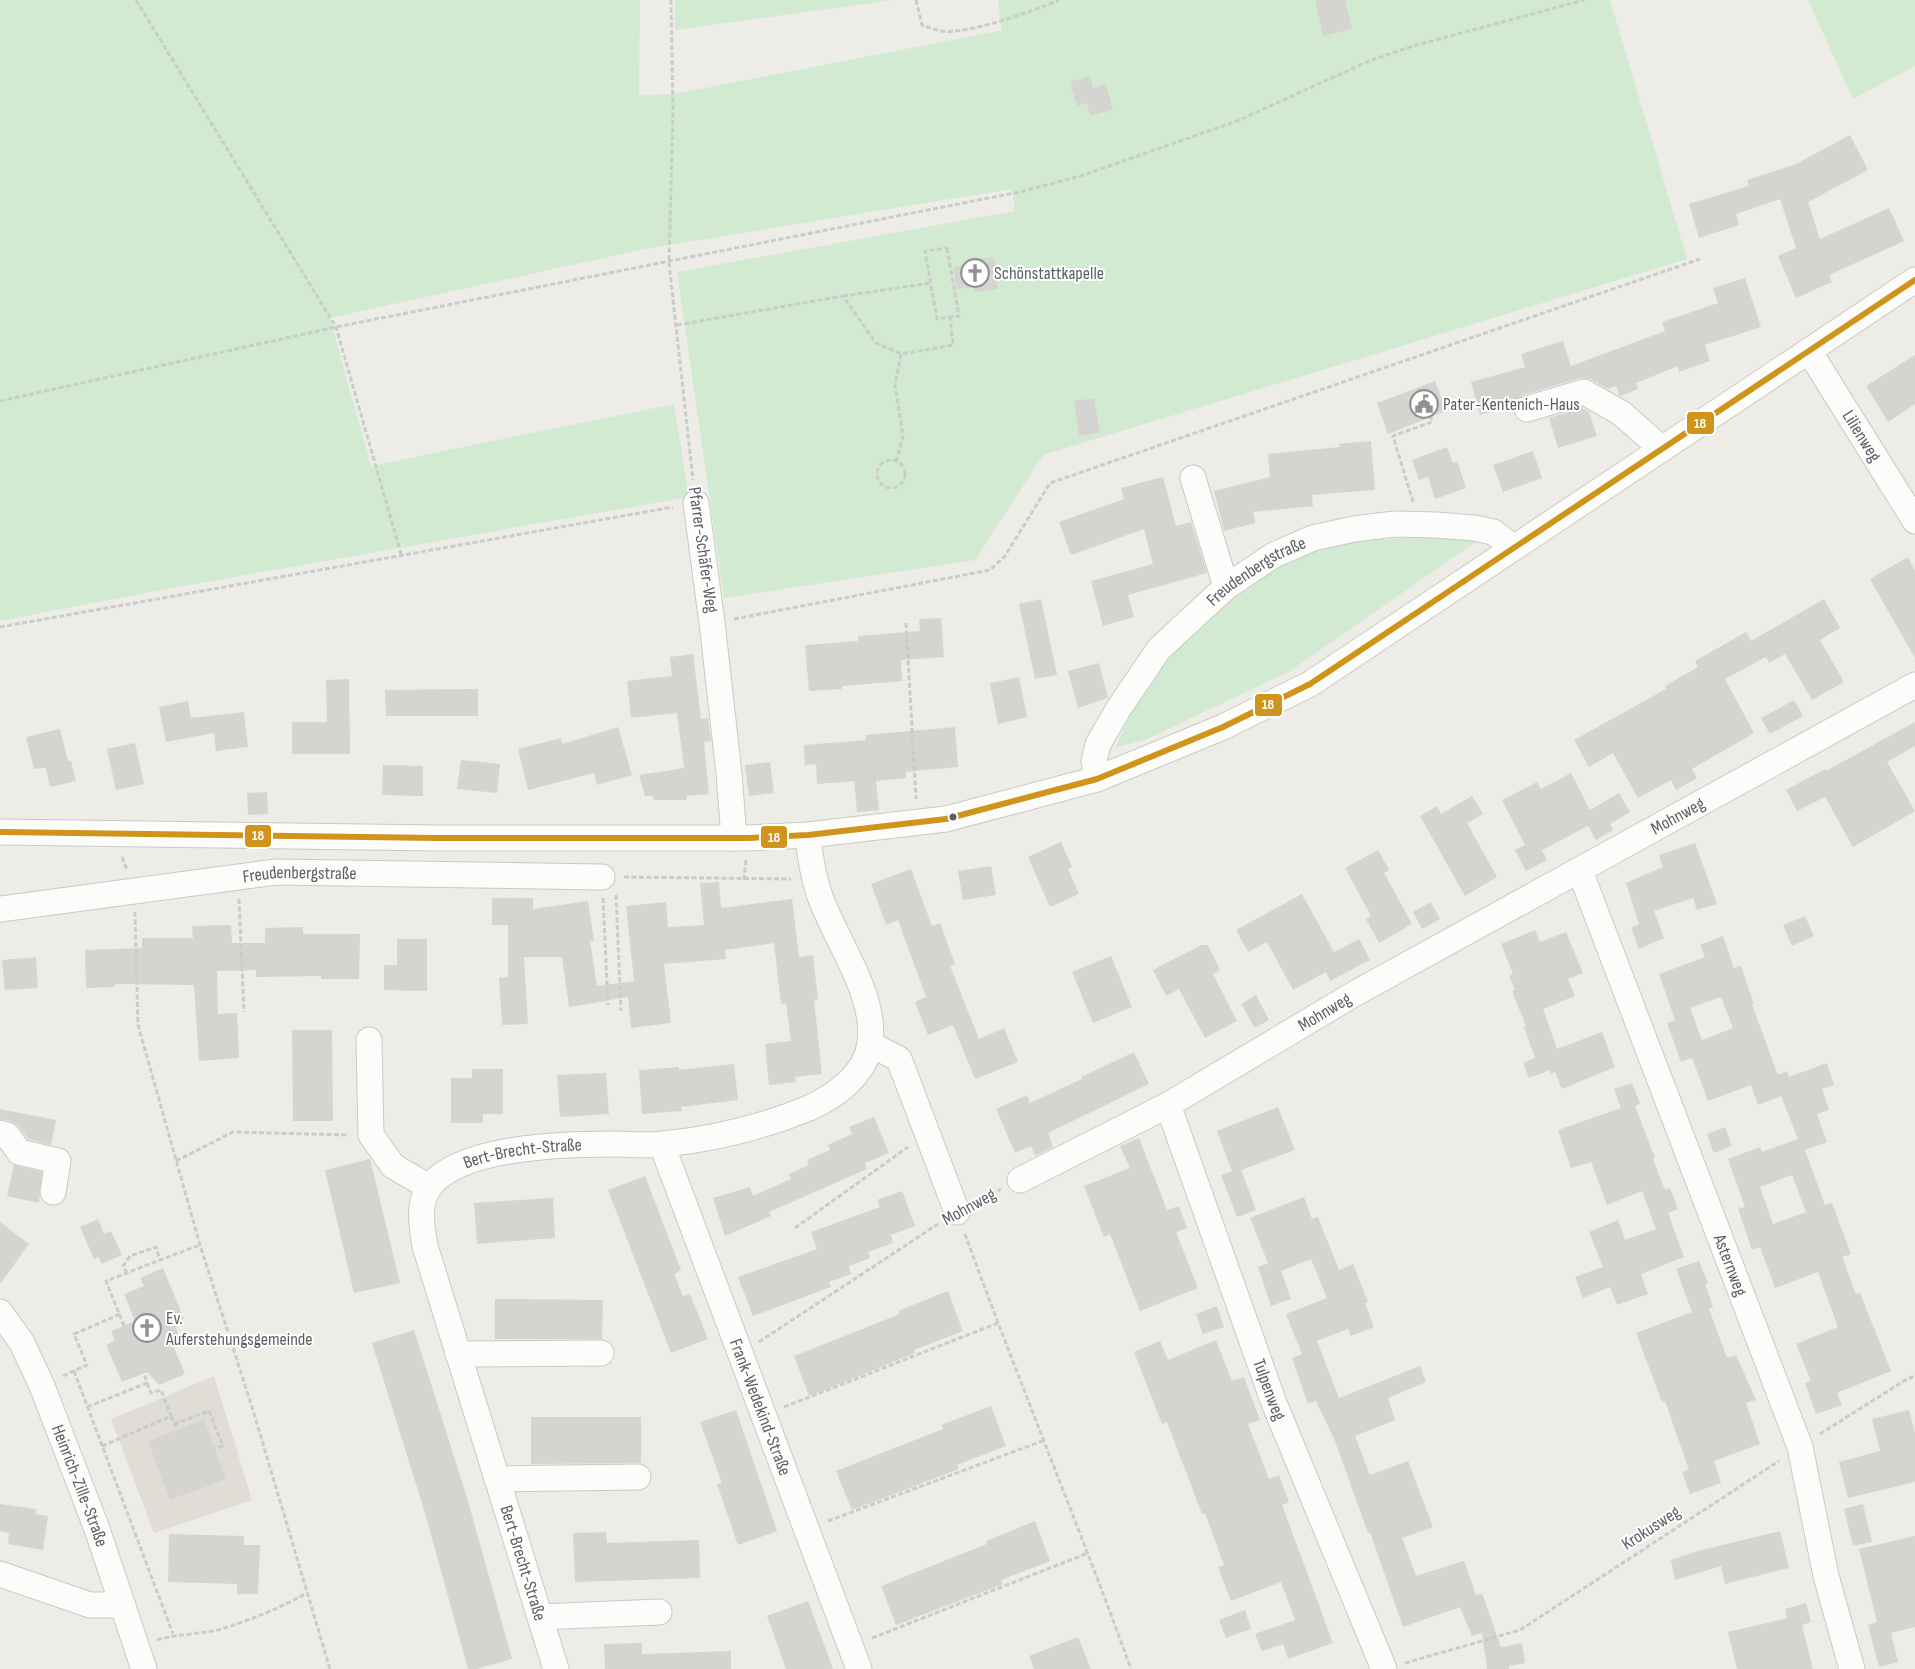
<svg xmlns="http://www.w3.org/2000/svg" width="1915" height="1669" font-family="'Sofia Sans Condensed',sans-serif">
	<style>
		.education { fill: #dfddd6 }
		.green { fill: #d3ead2 }
		.building { fill: #d5d4d1; fill-rule: evenodd }
		.lines { fill: none; stroke-linecap: round; stroke-linejoin: round }
		.minor-casing { stroke: #c9c9c8; stroke-width: 27 }
		.path { stroke: #c9cdca; stroke-width: 3; stroke-dasharray: 5 2.5; stroke-linecap: butt }
		.minor { stroke: #fcfcfb; stroke-width: 25 }
		.bus-1-casing { stroke: #fff; stroke-width: 10 }
		.bus-1 { stroke: #d0941a; stroke-width: 6 }
		.bus-dot { fill: #5c6066; stroke: #fff; stroke-width: 2 }
		.labels { text-anchor: middle; dominant-baseline: central; stroke-width: 4; stroke-linejoin: round; paint-order: stroke }
		.poi-label { font-size: 18px; fill: #5c6066; stroke: #fff; text-anchor: start }
		.street-label { font-size: 18px; fill: #5c6066; stroke: #fff }
		.line-badge { stroke: #fff; stroke-width: 2 }
		.badge-label { font-size: 14px; text-anchor: middle; font-weight: bold; fill: #fff }
	</style>
	<rect width="100%" height="100%" fill="#edece7"/>
	<!-- education -->
	<polygon class="education" points="214,1376 252,1500 154,1533 111,1419"/>
	<!-- green -->
	<g class="green">
		<polygon points="0,0 640,0 639,95 675,94 1002,30 998,0 1610,0 1687,259 1043,455 975,560 724,598 677,272 1015,211 1012,189 645,249 330,318 371,466 674,404 689,497 166,589 0,621"/>
		<polygon points="675,0 894,0 675,30"/>
		<polygon points="1808,0 1915,0 1915,66 1853,99"/>
		<path d="M1414,537L1477,541L1290,671L1147,739L1115,748C1125,727 1134,703 1146,683C1190,614 1265,558 1346,543C1368,540 1392,539 1414,537Z"/>
	</g>
	<!-- building -->
	<g class="building">
		<polygon points="1315,0 1345,0 1352,29 1323,36"/>
		<polygon points="1090,76 1093,88 1106,84 1113,110 1090,116 1087,103 1077,106 1070,82"/>
		<polygon points="1850,135 1868,170 1808,202 1820,239 1889,208 1904,241 1829,275 1832,282 1796,298 1778,256 1796,248 1780,199 1736,214 1739,225 1699,238 1689,204 1749,186 1747,180 1796,164"/>
		<polygon points="994,257 998,289 975,292 974,287 956,289 954,267 974,265 973,259"/>
		<polygon points="1745,278 1761,327 1705,345 1710,361 1679,372 1678,366 1636,383 1638,389 1620,396 1616,386 1608,389 1591,379 1580,378 1523,395 1516,400 1513,406 1480,415 1471,382 1525,367 1521,354 1563,341 1571,366 1665,331 1662,322 1718,303 1713,288"/>
		<polygon points="1915,355 1915,404 1888,422 1866,386"/>
		<polygon points="1435,381 1446,411 1388,434 1377,403"/>
		<polygon points="1094,398 1100,433 1079,436 1074,401"/>
		<polygon points="1582,408 1589,412 1597,436 1558,448 1549,418"/>
		<polygon points="1371,441 1375,490 1312,495 1313,506 1253,512 1255,523 1224,531 1214,491 1270,477 1268,454 1340,447 1339,444"/>
		<polygon points="1447,447 1453,463 1457,461 1466,488 1435,499 1428,477 1419,480 1412,460"/>
		<polygon points="1533,451 1542,478 1503,492 1493,465"/>
		<polygon points="1163,477 1176,526 1191,522 1207,573 1128,595 1134,617 1103,626 1091,581 1153,564 1144,529 1071,555 1059,522 1124,499 1121,488"/>
		<polygon points="1908,557 1915,571 1915,658 1870,579"/>
		<polygon points="1041,599 1057,675 1035,679 1019,604"/>
		<polygon points="1824,599 1840,628 1820,640 1844,682 1812,700 1785,654 1769,663 1766,657 1725,679 1754,733 1692,769 1697,778 1676,790 1671,780 1638,798 1613,753 1589,767 1574,740 1666,689 1665,686 1698,667 1695,661 1746,632 1751,641"/>
		<polygon points="941,618 944,657 901,660 902,681 842,686 842,689 809,691 805,645 858,641 858,636 920,631 919,619"/>
		<polygon points="693,654 701,719 708,718 711,741 704,742 709,794 686,796 687,800 653,800 653,796 645,796 639,775 684,768 677,713 631,718 627,681 672,676 670,657"/>
		<polygon points="1099,663 1108,698 1078,708 1068,671"/>
		<polygon points="1019,677 1027,717 998,724 990,683"/>
		<polygon points="349,679 350,754 292,754 292,722 327,722 326,680"/>
		<polygon points="478,689 478,716 386,716 385,690"/>
		<polygon points="1794,700 1803,716 1770,734 1761,718"/>
		<polygon points="188,701 191,718 244,712 248,747 216,751 214,733 166,742 159,707"/>
		<polygon points="1915,722 1915,746 1887,762 1915,811 1853,847 1825,797 1797,811 1786,790 1825,769 1826,771"/>
		<polygon points="618,727 632,775 597,785 594,773 528,790 518,749 561,738 562,744"/>
		<polygon points="955,727 958,767 906,772 906,778 876,781 879,810 857,812 854,781 817,784 816,764 805,765 804,745 866,740 866,735"/>
		<polygon points="60,729 68,761 71,761 76,781 50,787 46,768 34,769 26,737"/>
		<polygon points="135,743 144,784 116,790 107,749"/>
		<polygon points="461,760 500,764 497,793 457,789"/>
		<polygon points="770,762 774,793 749,796 745,765"/>
		<polygon points="383,765 423,766 423,796 382,795"/>
		<polygon points="1571,773 1590,810 1619,793 1630,812 1610,824 1613,830 1596,840 1588,826 1542,850 1547,860 1526,871 1515,850 1525,845 1502,800 1537,782 1541,789"/>
		<polygon points="267,792 268,814 248,815 247,793"/>
		<polygon points="1472,796 1483,814 1467,823 1497,877 1465,896 1420,816 1437,806 1441,814"/>
		<polygon points="1061,842 1072,867 1068,869 1079,894 1050,907 1028,857"/>
		<polygon points="1695,843 1717,904 1697,910 1693,898 1654,911 1664,938 1639,949 1631,928 1639,924 1626,883 1663,867 1659,855"/>
		<polygon points="1378,850 1389,870 1384,873 1412,924 1379,943 1366,919 1371,916 1345,868"/>
		<polygon points="991,866 996,895 963,900 958,871"/>
		<polygon points="911,869 932,926 940,923 955,964 950,966 979,1039 1004,1028 1018,1062 975,1079 953,1025 928,1035 915,1002 926,997 898,920 886,925 871,884"/>
		<polygon points="719,882 721,908 792,899 799,957 813,955 818,999 814,1000 822,1074 795,1077 796,1082 769,1085 765,1044 791,1041 786,1003 781,1004 774,943 725,950 726,959 664,964 671,1023 631,1028 628,997 569,1007 562,957 524,957 528,1024 502,1025 499,978 508,977 508,925 492,925 492,898 533,898 533,909 588,901 594,941 590,941 597,986 634,981 626,906 666,902 668,927 704,925 700,883"/>
		<polygon points="1302,894 1334,952 1359,939 1370,960 1330,981 1326,972 1293,990 1267,942 1248,952 1236,930"/>
		<polygon points="1431,902 1440,919 1422,929 1413,912"/>
		<polygon points="1805,916 1814,936 1792,946 1783,925"/>
		<polygon points="231,925 232,943 265,943 265,928 303,927 303,934 360,934 359,979 321,979 321,976 256,977 256,970 217,971 218,1014 237,1013 239,1058 199,1061 194,985 115,984 115,987 86,988 85,950 142,948 142,938 193,938 192,926"/>
		<polygon points="1535,930 1540,942 1566,932 1583,973 1568,979 1575,996 1543,1009 1557,1049 1602,1032 1615,1067 1562,1089 1555,1072 1551,1074 1550,1070 1529,1078 1523,1063 1535,1058 1524,1027 1526,1026 1512,991 1515,990 1509,975 1513,974 1501,944"/>
		<path d="M1723,936L1734,968L1741,966L1754,1004L1752,1005L1778,1075L1787,1071L1789,1077L1827,1063L1834,1085L1822,1089L1829,1110L1817,1114L1827,1142L1805,1150L1825,1205L1832,1203L1851,1254L1842,1257L1856,1294L1860,1293L1891,1371L1837,1393L1842,1405L1816,1414L1805,1383L1811,1381L1796,1344L1838,1327L1818,1272L1775,1288L1760,1247L1752,1250L1738,1209L1745,1207L1728,1159L1760,1147L1762,1152L1798,1139L1781,1096L1758,1105L1751,1085L1708,1101L1692,1058L1681,1062L1667,1023L1675,1020L1659,974L1705,957L1700,945ZM1721,997L1733,1028L1702,1040L1690,1008ZM1792,1175L1806,1212L1773,1224L1760,1187Z"/>
		<polygon points="397,939 427,939 427,991 384,990 384,965 397,965"/>
		<polygon points="1201,945 1208,945 1220,970 1213,974 1237,1021 1205,1038 1179,989 1166,996 1153,970"/>
		<polygon points="1111,956 1132,1007 1093,1023 1072,972"/>
		<polygon points="36,957 38,988 5,990 2,960"/>
		<polygon points="1256,995 1269,1020 1255,1028 1241,1004"/>
		<polygon points="292,1030 332,1030 333,1121 293,1121"/>
		<polygon points="1134,1052 1149,1084 1048,1133 1053,1147 1035,1156 1031,1146 1015,1153 996,1109 1027,1095 1030,1103 1082,1079 1081,1077"/>
		<polygon points="734,1064 738,1100 681,1107 682,1111 642,1114 639,1070 679,1067 679,1070"/>
		<polygon points="472,1069 503,1069 503,1114 483,1114 483,1123 451,1123 451,1078 472,1078"/>
		<polygon points="606,1073 609,1114 560,1117 557,1075"/>
		<polygon points="1632,1083 1640,1104 1635,1106 1655,1158 1653,1159 1665,1190 1670,1188 1678,1209 1668,1213 1684,1257 1641,1274 1648,1294 1617,1305 1610,1287 1583,1298 1575,1277 1603,1267 1589,1232 1618,1220 1625,1240 1656,1229 1642,1191 1607,1205 1591,1162 1571,1168 1558,1130 1621,1108 1614,1089"/>
		<polygon points="1278,1107 1295,1150 1241,1170 1256,1210 1237,1217 1221,1175 1232,1171 1217,1131"/>
		<polygon points="0,1109 56,1120 51,1145 28,1139 18,1126 11,1121 0,1119"/>
		<polygon points="874,1117 889,1153 865,1163 867,1169 769,1212 771,1216 725,1236 713,1198 750,1187 753,1196 791,1179 789,1174 809,1165 807,1160 830,1150 828,1145 852,1134 849,1127"/>
		<polygon points="1725,1127 1732,1146 1714,1153 1707,1134"/>
		<polygon points="1139,1138 1167,1210 1179,1206 1187,1228 1176,1232 1198,1288 1140,1311 1110,1234 1104,1237 1084,1186 1130,1168 1120,1146"/>
		<polygon points="370,1159 400,1283 354,1293 325,1170"/>
		<polygon points="14,1165 42,1172 39,1203 7,1196"/>
		<polygon points="645,1176 681,1270 674,1274 683,1296 690,1294 708,1339 671,1353 608,1190"/>
		<polygon points="902,1191 915,1226 891,1235 893,1243 868,1252 870,1258 849,1266 851,1274 829,1282 831,1287 753,1316 738,1277 817,1249 811,1232 880,1207 877,1200"/>
		<polygon points="1304,1197 1312,1219 1318,1217 1339,1270 1353,1264 1368,1302 1365,1303 1374,1327 1351,1336 1348,1329 1317,1341 1339,1398 1420,1366 1426,1382 1388,1398 1395,1420 1355,1436 1370,1475 1408,1461 1433,1527 1402,1538 1416,1576 1464,1561 1476,1595 1482,1593 1501,1647 1522,1643 1525,1663 1509,1666 1509,1669 1487,1669 1482,1633 1472,1636 1460,1607 1403,1627 1370,1532 1368,1533 1335,1441 1316,1401 1308,1404 1292,1358 1302,1354 1286,1314 1327,1298 1311,1259 1281,1271 1291,1299 1271,1306 1258,1267 1268,1263 1250,1218"/>
		<polygon points="553,1198 555,1238 477,1244 474,1203"/>
		<polygon points="98,1219 104,1234 111,1231 122,1255 102,1264 98,1257 94,1259 80,1227"/>
		<polygon points="0,1222 29,1244 0,1284"/>
		<polygon points="1699,1261 1708,1283 1705,1284 1713,1307 1709,1309 1727,1358 1736,1355 1756,1400 1746,1403 1760,1444 1714,1461 1721,1483 1690,1494 1682,1472 1689,1470 1665,1401 1662,1402 1636,1333 1692,1312 1676,1269"/>
		<polygon points="163,1268 184,1319 174,1323 181,1341 173,1345 185,1374 159,1385 147,1372 122,1382 106,1345 115,1340 111,1331 135,1321 124,1294 144,1286 140,1278"/>
		<polygon points="948,1291 963,1331 914,1350 915,1353 809,1396 794,1356 900,1314 898,1311"/>
		<polygon points="495,1299 603,1300 602,1339 495,1339"/>
		<polygon points="1217,1306 1224,1327 1203,1334 1196,1314"/>
		<polygon points="414,1330 468,1501 512,1659 477,1669 468,1669 425,1513 372,1343"/>
		<polygon points="1216,1340 1232,1381 1244,1377 1260,1420 1248,1424 1269,1479 1279,1475 1289,1502 1282,1505 1333,1643 1288,1659 1283,1644 1262,1651 1255,1634 1295,1620 1281,1582 1231,1601 1218,1567 1224,1565 1205,1513 1202,1514 1167,1422 1162,1424 1134,1352 1160,1341 1168,1360"/>
		<polygon points="991,1406 1006,1446 957,1465 959,1469 852,1510 836,1471 943,1429 941,1425"/>
		<polygon points="736,1410 777,1531 738,1545 717,1484 722,1483 700,1422"/>
		<polygon points="1909,1410 1915,1432 1915,1482 1848,1498 1839,1462 1880,1451 1872,1419"/>
		<polygon points="531,1417 641,1417 641,1463 531,1464"/>
		<polygon points="204,1420 226,1479 170,1500 148,1441"/>
		<polygon points="0,1504 36,1509 35,1514 48,1516 43,1550 8,1544 9,1533 0,1531"/>
		<polygon points="1863,1504 1872,1542 1853,1546 1844,1509"/>
		<polygon points="1035,1521 1050,1561 1001,1580 1003,1584 896,1625 881,1586 987,1544 986,1541"/>
		<polygon points="1780,1531 1789,1568 1725,1584 1721,1566 1675,1580 1671,1560 1698,1551"/>
		<polygon points="606,1532 607,1543 699,1540 700,1578 575,1582 573,1533"/>
		<polygon points="169,1534 244,1536 244,1545 260,1545 258,1594 237,1594 237,1584 168,1582"/>
		<polygon points="1915,1536 1915,1627 1891,1633 1898,1662 1879,1667 1868,1625 1877,1622 1859,1549"/>
		<polygon points="808,1601 833,1669 786,1669 767,1616"/>
		<polygon points="1806,1603 1811,1622 1802,1625 1813,1669 1737,1669 1728,1632 1787,1618 1785,1609"/>
		<polygon points="1245,1610 1251,1629 1226,1638 1219,1620"/>
		<polygon points="1078,1637 1091,1669 1034,1669 1029,1656"/>
		<polygon points="642,1643 642,1654 731,1651 731,1669 605,1669 604,1644"/>
	</g>
	<g class="lines">
		<defs>
			<g id="minor">
				<path id="s1" d="M1809,351L1915,521"/>
				<polyline points="1527,409 1584,392 1621,413 1662,449"/>
				<polyline points="1193,478 1226,587"/>
				<polyline points="696,503 712,623 729,773 734,838"/>
				<path id="s2" d="M1097,779L1094,761L1098,744L1119,708L1159,649L1226,587L1274,555L1313,538L1354,529L1395,524L1436,525L1475,528L1493,532L1513,547"/>
				<polyline points="0,832 437,838 748,838 808,835 946,819 1097,779 1223,727 1310,684 1915,280"/>
				<path id="s3" d="M1580,871L1800,1447L1826,1576L1852,1669"/>
				<path id="s4" d="M0,909L276,872L602,877"/>
				<polyline points="369,1040 371,1135 393,1166 429,1187"/>
				<polyline points="870,1044 899,1059 957,1212"/>
				<path id="s5" d="M1168,1105L1274,1403L1384,1669"/>
				<polyline points="0,1133 7,1135 19,1152 58,1161 53,1192"/>
				<path id="s6" d="M662,1145L859,1669"/>
				<path id="s7" d="M1020,1180L1168,1105L1354,994L1915,685"/>
				<path id="s8" d="M0,1312L22,1343L42,1386L97,1529L144,1669"/>
				<polyline points="458,1354 601,1353"/>
				<polyline points="497,1479 638,1477"/>
				<polyline points="0,1574 90,1605 123,1605"/>
				<polyline points="540,1617 659,1612"/>
				<path id="s9" d="M556,1669L425,1246C422,1228 417,1202 430,1186C462,1146 565,1144 614,1144C630,1144 647,1146 664,1144C714,1139 763,1127 809,1108C836,1096 866,1074 870,1043C877,997 837,942 821,899C813,878 810,857 808,835"/>
			</g>
		</defs>
		<!-- minor casing -->
		<use href="#minor" class="minor-casing"/>
		<!-- path -->
		<g class="path">
			<polyline points="136,0 336,327 401,554"/>
			<polyline points="671,0 673,108 669,263 693,480"/>
			<path d="M916,0L922,25C928,27 935,30 941,31C967,35 1033,11 1059,0"/>
			<polygon points="947,248 959,316 937,319 925,251"/>
			<polyline points="843,296 931,283"/>
			<polyline points="677,325 843,296 876,343 901,354 953,345 950,317"/>
			<polyline points="0,401 336,327 1024,191 1084,175 1237,121 1369,61 1413,46 1584,0"/>
			<circle cx="891" cy="474" r="14"/>
			<polyline points="896,462 903,437 895,385 901,354"/>
			<polyline points="1413,502 1393,436 1432,422 1431,417"/>
			<polyline points="734,619 990,570 1005,556 1050,483 1700,259"/>
			<polyline points="906,623 916,799"/>
			<polyline points="0,627 673,507"/>
			<polyline points="122,857 127,870"/>
			<polyline points="624,877 791,879"/>
			<polyline points="744,880 746,860"/>
			<polyline points="616,895 621,1011"/>
			<polyline points="603,898 608,1005"/>
			<polyline points="239,899 244,1012"/>
			<polyline points="135,912 138,1025 200,1245 252,1407 330,1669"/>
			<polyline points="176,1161 233,1132 349,1135"/>
			<polyline points="978,1201 1001,1189"/>
			<polyline points="795,1228 908,1147"/>
			<path d="M965,1234C1018,1380 1078,1523 1131,1669"/>
			<polyline points="127,1273 123,1266 130,1256 156,1247 160,1260 200,1245"/>
			<polyline points="124,1326 106,1281 160,1260"/>
			<polyline points="759,1342 938,1224"/>
			<polyline points="74,1371 173,1634"/>
			<polyline points="63,1376 87,1365 74,1334 120,1314"/>
			<polyline points="147,1383 151,1393 161,1390 171,1416"/>
			<polyline points="87,1407 147,1383 144,1373"/>
			<polyline points="784,1407 998,1323"/>
			<polyline points="174,1424 209,1411 223,1446 215,1448"/>
			<polyline points="1820,1434 1907,1379 1915,1376"/>
			<polyline points="102,1446 171,1416 177,1430"/>
			<polyline points="828,1521 1045,1440"/>
			<polyline points="872,1638 1088,1553"/>
			<path d="M157,1640C178,1633 200,1635 221,1629C251,1620 280,1608 307,1593"/>
			<polyline points="1405,1663 1520,1630 1779,1461"/>
		</g>
		<!-- minor -->
		<use href="#minor" class="minor"/>
		<defs>
			<polyline id="bus-1" points="0,832 437,838 748,838 808,835 946,819 1097,779 1223,727 1310,684 1915,280"/>
		</defs>
		<!-- bus-1 casing -->
		<use href="#bus-1" class="bus-1-casing"/>
		<!-- bus-1 -->
		<use href="#bus-1" class="bus-1"/>
	</g>
	<!-- icons -->
	<defs>
		<symbol id="church-ring" viewBox="-11 -11 22 22"><circle r="9.5" fill="#fff" stroke="#8f9193" stroke-width="1.5"/><path d="M-1.2-6h2.4v3.5h3.3v2.4h-3.3V6h-2.4V-.1h-3.3v-2.4h3.3Z" fill="#8f9193"/></symbol>
		<symbol id="civic-ring" viewBox="-11 -11 22 22"><circle r="9.5" fill="#fff" stroke="#8f9193" stroke-width="1.5"/><path d="M-.6-6.5H3V-4.5H.6V-3L4-1V1h2V6H-6V1h2V-1L-.6-3ZM-1.2 2.5V6h2.4V2.5Z" fill="#8f9193"/></symbol>
	</defs>
	<g fill-rule="evenodd">
		<use href="#church-ring" x="959" y="257" width="32" height="32"/>
		<use href="#civic-ring" x="1408" y="388" width="32" height="32"/>
		<use href="#church-ring" x="131" y="1312" width="32" height="32"/>
	</g>
	<!-- markers -->
	<circle class="bus-dot" cx="953" cy="817" r="4.5"/>
	<g class="labels">
		<!-- poi labels -->
		<g class="poi-label">
			<text x="994" y="273">Schönstattkapelle</text>
			<text x="1443" y="404">Pater-Kentenich-Haus</text>
			<text x="166" y="1318">Ev.<tspan x="166" dy="21">Auferstehungsgemeinde</tspan></text>
		</g>
		<!-- street labels -->
		<g class="street-label">
			<text stroke="none"><textPath href="#s1" startOffset="100">Lilienweg</textPath></text>
			<text transform="translate(703 550) rotate(82)">Pfarrer-Schäfer-Weg</text>
			<text stroke="none"><textPath href="#s2" startOffset="274">Freudenbergstraße</textPath></text>
			<text stroke="none"><textPath href="#s7" startOffset="752">Mohnweg</textPath></text>
			<text stroke="none"><textPath href="#s4" startOffset="302">Freudenbergstraße</textPath></text>
			<text stroke="none"><textPath href="#s7" startOffset="348">Mohnweg</textPath></text>
			<text stroke="none"><textPath href="#s9" startOffset="606">Bert-Brecht-Straße</textPath></text>
			<text transform="translate(969 1207) rotate(-29)">Mohnweg</text>
			<text stroke="none"><textPath href="#s3" startOffset="422">Asternweg</textPath></text>
			<text stroke="none"><textPath href="#s5" startOffset="302">Tulpenweg</textPath></text>
			<text stroke="none"><textPath href="#s6" startOffset="280">Frank-Wedekind-Straße</textPath></text>
			<text stroke="none"><textPath href="#s8" startOffset="192">Heinrich-Zille-Straße</textPath></text>
			<text transform="translate(1651 1528) rotate(-33)">Krokusweg</text>
			<text transform="translate(523 1563) rotate(73)">Bert-Brecht-Straße</text>
		</g>
	</g>
	<g class="line-badge">
		<rect x="1686" y="411" width="29" height="24" rx="5" fill="#d0941a"/>
		<rect x="1254" y="693" width="29" height="24" rx="5" fill="#d0941a"/>
		<rect x="244" y="824" width="28" height="24" rx="5" fill="#d0941a"/>
		<rect x="760" y="825" width="28" height="24" rx="5" fill="#d0941a"/>
	</g>
	<g class="badge-label">
		<text x="1700" y="428">18</text>
		<text x="1268" y="709">18</text>
		<text x="258" y="840">18</text>
		<text x="774" y="842">18</text>
	</g>
</svg>
